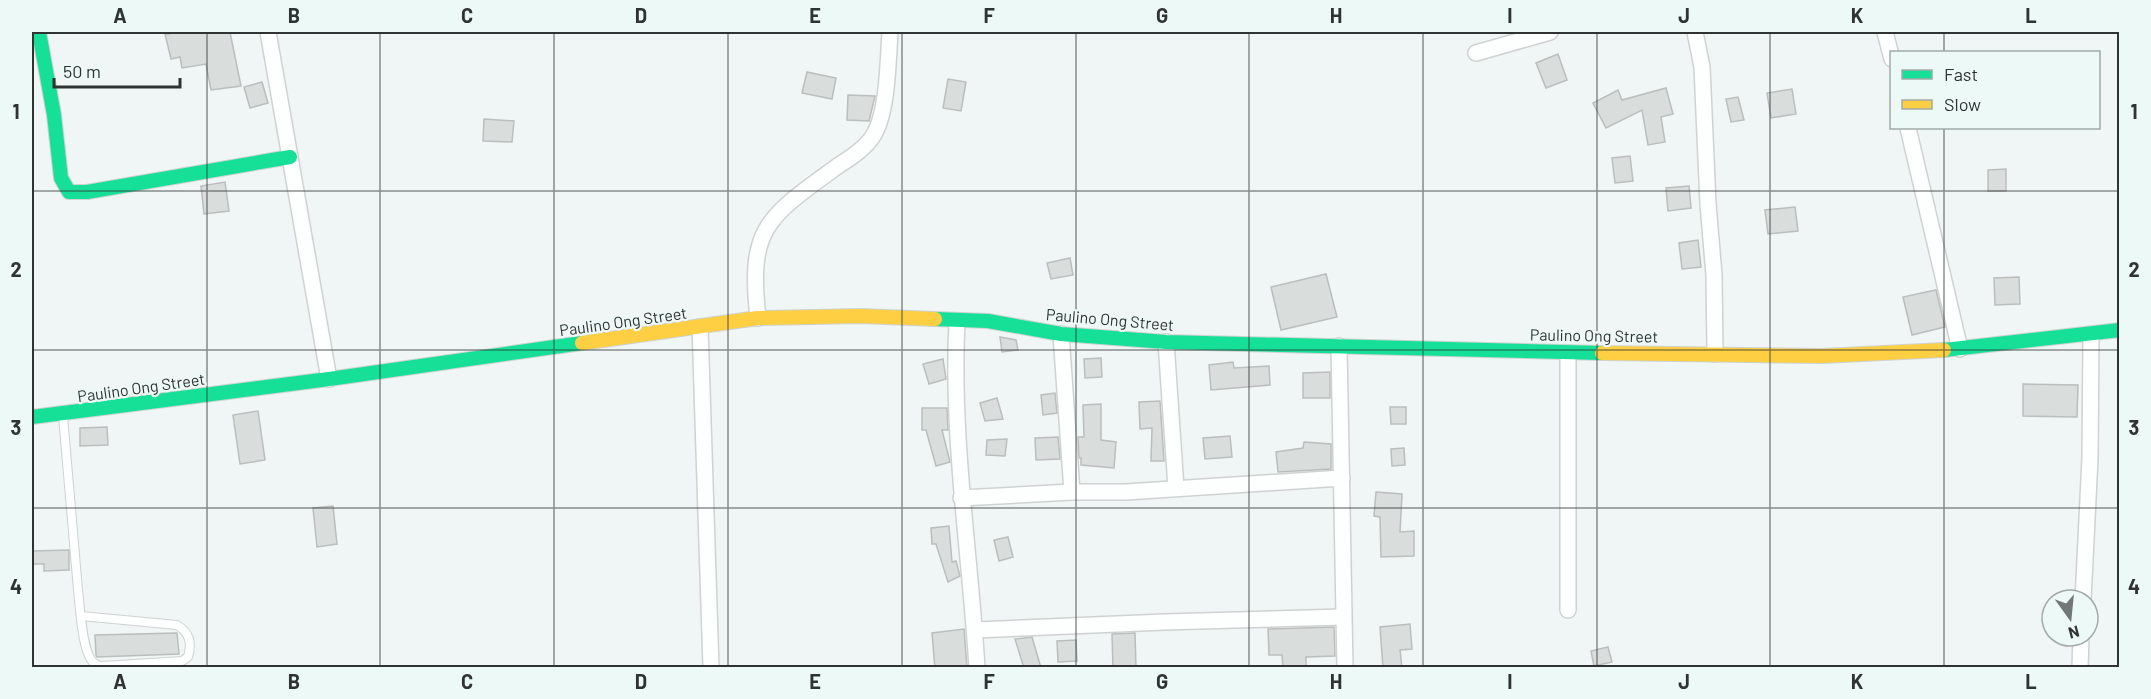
<svg xmlns="http://www.w3.org/2000/svg" width="2151" height="699" font-family="Barlow,sans-serif">
	<style>
		.building { fill: #d9dddc; stroke: #babebd; stroke-width: 1.5 }
		.lines { fill: none; stroke-linecap: round; stroke-linejoin: round }
		.lane-casing { stroke: #ced3d2; stroke-width: 10 }
		.street-casing { stroke: #ced3d2; stroke-width: 18 }
		.fast-casing { stroke: #ced3d2; stroke-width: 16 }
		.slow-casing { stroke: #ced3d2; stroke-width: 16 }
		.lane { stroke: #fdfefe; stroke-width: 8 }
		.street { stroke: #fdfefe; stroke-width: 15 }
		.fast { stroke: #16e098; stroke-width: 14 }
		.slow { stroke: #ffcf43; stroke-width: 14 }
		.grid { fill: none; stroke: #2f3433; stroke-width: 1.5; stroke-opacity: 0.55 }
		.labels { text-anchor: middle; dominant-baseline: central; stroke-width: 4.5; stroke-linejoin: round; paint-order: stroke }
		.street-label { font-size: 16px; fill: #2f3433; stroke: #edf9f6 }
		.neatline { fill: none; stroke: #2f3433; stroke-width: 2 }
		.grid-label { font-size: 20px; text-anchor: middle; font-weight: bold; fill: #2f3433 }
	</style>
	<rect width="100%" height="100%" fill="#f0f6f5"/>
	<!-- building -->
	<g class="building">
		<polygon points="169,32 230,32 241,86 211,90 206,64 182,68 180,57 171,59 165,34 169,34"/>
		<polygon points="1558,54 1567,80 1546,88 1536,63"/>
		<polygon points="807,72 836,78 832,99 802,93"/>
		<polygon points="948,79 966,82 961,111 943,108"/>
		<polygon points="262,82 268,103 250,108 244,87"/>
		<polygon points="1666,88 1673,114 1661,117 1665,142 1648,145 1642,110 1606,128 1593,103 1618,90 1622,100"/>
		<polygon points="1792,89 1796,114 1771,118 1767,93"/>
		<polygon points="848,95 875,96 869,121 847,120"/>
		<polygon points="1738,97 1744,120 1731,122 1726,99"/>
		<polygon points="484,119 514,121 512,142 483,141"/>
		<polygon points="1630,156 1633,181 1615,183 1612,158"/>
		<polygon points="2006,169 2006,191 1988,191 1988,170"/>
		<polygon points="225,182 229,211 204,214 201,186"/>
		<polygon points="1689,186 1691,208 1668,211 1666,188"/>
		<polygon points="1795,207 1798,231 1768,234 1765,210"/>
		<polygon points="1698,240 1701,267 1682,269 1679,243"/>
		<polygon points="1070,258 1073,275 1051,279 1047,263"/>
		<polygon points="1326,274 1337,317 1281,330 1271,287"/>
		<polygon points="2019,277 2020,304 1995,305 1994,278"/>
		<polygon points="1936,290 1945,327 1912,335 1903,297"/>
		<polygon points="1000,337 1016,340 1018,350 1002,352"/>
		<polygon points="1101,358 1102,377 1085,378 1084,359"/>
		<polygon points="943,359 946,379 929,384 923,364"/>
		<polygon points="1233,362 1234,368 1269,366 1270,385 1211,390 1209,365"/>
		<polygon points="1330,372 1330,398 1303,398 1303,373"/>
		<polygon points="2023,384 2078,385 2077,417 2023,416"/>
		<polygon points="1055,393 1057,413 1043,415 1041,395"/>
		<polygon points="997,398 1003,419 985,421 980,403"/>
		<polygon points="1160,401 1164,461 1151,461 1152,428 1140,429 1139,402"/>
		<polygon points="1101,404 1101,440 1116,442 1114,468 1081,465 1081,458 1079,458 1078,437 1084,437 1083,405"/>
		<polygon points="1390,407 1406,407 1406,424 1391,424"/>
		<polygon points="922,408 947,408 948,430 942,430 950,462 936,466 926,430 922,430"/>
		<polygon points="258,411 265,460 240,464 233,415"/>
		<polygon points="107,427 108,445 80,446 80,428"/>
		<polygon points="1230,436 1232,457 1205,459 1203,438"/>
		<polygon points="1058,437 1060,459 1036,460 1035,438"/>
		<polygon points="1007,439 1005,456 986,455 987,440"/>
		<polygon points="1304,442 1331,444 1331,469 1278,472 1276,452 1303,448"/>
		<polygon points="1404,448 1405,465 1392,466 1391,449"/>
		<polygon points="1376,492 1402,494 1400,532 1414,531 1414,556 1381,557 1380,517 1374,516"/>
		<polygon points="333,506 337,544 317,547 313,508"/>
		<polygon points="949,526 952,562 956,561 960,576 948,582 936,544 932,544 931,528"/>
		<polygon points="1008,537 1013,557 999,561 994,540"/>
		<polygon points="69,550 69,570 44,571 44,564 32,564 32,551"/>
		<polygon points="1410,624 1412,649 1400,650 1402,668 1383,668 1380,627"/>
		<polygon points="1334,627 1335,656 1306,657 1306,668 1283,668 1282,655 1269,655 1268,629"/>
		<polygon points="964,629 967,668 935,668 932,633"/>
		<polygon points="177,633 179,654 97,657 96,655 95,635"/>
		<polygon points="1135,633 1136,668 1113,668 1112,634"/>
		<polygon points="1032,637 1041,668 1024,668 1015,639"/>
		<polygon points="1076,640 1077,661 1058,662 1057,641"/>
		<polygon points="1608,647 1612,662 1594,666 1591,651"/>
	</g>
	<g class="lines">
		<defs>
			<path id="lane" d="M63,416L78,590C80,607 82,651 93,662C96,665 98,665 102,666L182,661L188,657C192,643 190,633 177,625L81,616"/>
			<g id="street">
				<polyline points="268,32 329,379"/>
				<polyline points="1695,32 1702,67 1708,204 1714,275 1715,354"/>
				<polyline points="1885,32 1892,59"/>
				<polyline points="1476,53 1550,32"/>
				<polyline points="1908,128 1960,349"/>
				<path d="M758,318C748,229 766,218 835,168C848,159 864,150 873,136C888,113 888,59 890,32"/>
				<path d="M957,321C951,437 970,552 977,668"/>
				<polyline points="700,327 711,668"/>
				<polyline points="1061,334 1072,492"/>
				<polyline points="1166,342 1176,488"/>
				<polyline points="1339,346 1345,668"/>
				<polyline points="961,498 1072,492 1126,492 1342,478"/>
				<polyline points="2083,600 2090,458 2091,335"/>
				<polyline points="1568,610 1568,353"/>
				<polyline points="975,630 1164,622 1343,617"/>
				<polyline points="2080,668 2081,636"/>
			</g>
			<g id="fast">
				<polyline points="39,32 54,115 61,178 69,192 87,192 290,157"/>
				<polyline points="935,319 988,321 1061,334 1166,342 1602,353"/>
				<polyline points="1944,350 2120,330"/>
				<polyline points="32,417 329,379 582,343"/>
			</g>
			<g id="slow">
				<polyline points="582,343 758,318 861,316 935,319"/>
				<polyline points="1602,353 1822,356 1944,350"/>
			</g>
		</defs>
		<!-- lane casing -->
		<use href="#lane" class="lane-casing"/>
		<!-- street casing -->
		<use href="#street" class="street-casing"/>
		<!-- fast casing -->
		<use href="#fast" class="fast-casing"/>
		<!-- slow casing -->
		<use href="#slow" class="slow-casing"/>
		<!-- lane -->
		<use href="#lane" class="lane"/>
		<!-- street -->
		<use href="#street" class="street"/>
		<!-- fast -->
		<use href="#fast" class="fast"/>
		<!-- slow -->
		<use href="#slow" class="slow"/>
	</g>
	<!-- grid -->
	<path class="grid" d="M207,32V668M380,32V668M554,32V668M728,32V668M902,32V668M1076,32V668M1249,32V668M1423,32V668M1597,32V668M1770,32V668M1944,32V52M1944,128V668M32,191H2120M32,350H2120M32,508H2120"/>
	<g class="labels">
		<!-- street labels -->
		<g class="street-label">
			<text transform="translate(1110 319) rotate(5)">Paulino Ong Street</text>
			<text transform="translate(623 321) rotate(-8)">Paulino Ong Street</text>
			<text transform="translate(1594 335) rotate(1)">Paulino Ong Street</text>
			<text transform="translate(141 387) rotate(-8)">Paulino Ong Street</text>
		</g>
	</g>
	<!-- border -->
	<rect width="2151" height="699" fill="none" stroke="#edf9f6" stroke-width="66"/>
	<!-- legend -->
	<rect x="1890" y="51" width="210" height="78" fill="#edf9f6" stroke="#a1aaa8" stroke-width="1.5"/>
	<rect x="1902" y="70" width="30" height="9" fill="#16e098" stroke="#a1aaa8" stroke-width="1.5"/>
	<text x="1944" y="81" font-size="18" fill="#2f3433">Fast</text>
	<rect x="1902" y="100" width="30" height="9" fill="#ffcf43" stroke="#a1aaa8" stroke-width="1.5"/>
	<text x="1944" y="111" font-size="18" fill="#2f3433">Slow</text>
	<!-- north arrow -->
	<g transform="translate(2070 618) rotate(165)"><circle r="28" fill="#edf9f6" stroke="#a1aaa8" stroke-width="1.5"/>
	<path d="M0-4.5L10 22L0 15L-10 22Z" fill="#737877"/>
	<text y="-9" font-size="16" font-weight="bold" text-anchor="middle" fill="#2f3433">N</text>
	</g>
	<!-- scale -->
	<path d="M54 78v9h126v-9" fill="none" stroke="#2f3433" stroke-width="3"/>
	<text x="63" y="78" font-size="18" fill="#2f3433" stroke="#edf9f6" stroke-width="4.5" paint-order="stroke">50 m</text>
	<rect x="33" y="33" width="2085" height="633" class="neatline"/>
	<g class="grid-label">
		<text x="120" y="23">A</text>
		<text x="294" y="23">B</text>
		<text x="467" y="23">C</text>
		<text x="641" y="23">D</text>
		<text x="815" y="23">E</text>
		<text x="989" y="23">F</text>
		<text x="1162" y="23">G</text>
		<text x="1336" y="23">H</text>
		<text x="1510" y="23">I</text>
		<text x="1684" y="23">J</text>
		<text x="1857" y="23">K</text>
		<text x="2031" y="23">L</text>
		<text x="16" y="119">1</text>
		<text x="2134" y="119">1</text>
		<text x="16" y="277">2</text>
		<text x="2134" y="277">2</text>
		<text x="16" y="435">3</text>
		<text x="2134" y="435">3</text>
		<text x="16" y="594">4</text>
		<text x="2134" y="594">4</text>
		<text x="120" y="689">A</text>
		<text x="294" y="689">B</text>
		<text x="467" y="689">C</text>
		<text x="641" y="689">D</text>
		<text x="815" y="689">E</text>
		<text x="989" y="689">F</text>
		<text x="1162" y="689">G</text>
		<text x="1336" y="689">H</text>
		<text x="1510" y="689">I</text>
		<text x="1684" y="689">J</text>
		<text x="1857" y="689">K</text>
		<text x="2031" y="689">L</text>
	</g>
</svg>
